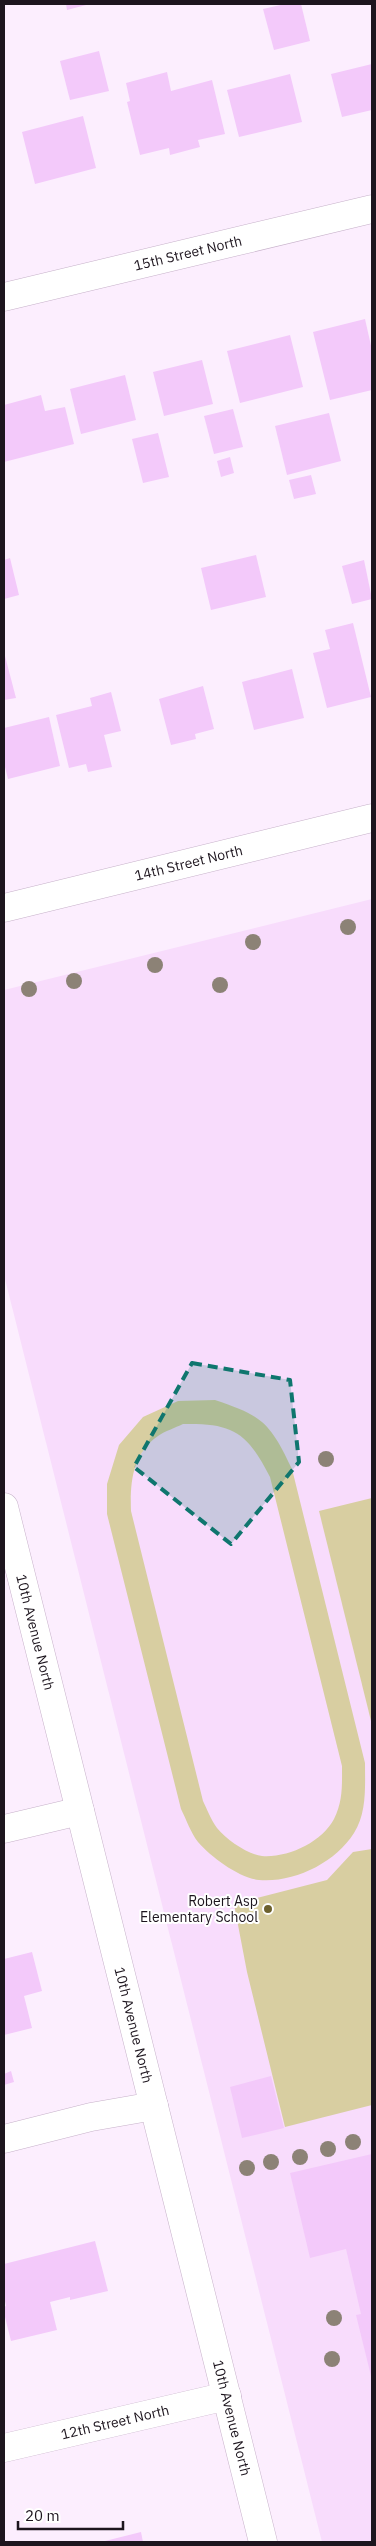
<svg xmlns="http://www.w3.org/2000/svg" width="376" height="2546" font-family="'IBM Plex Sans',sans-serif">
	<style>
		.built { fill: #f8dcfc }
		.green { fill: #d8cea1; fill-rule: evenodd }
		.building { fill: #f3c9fa }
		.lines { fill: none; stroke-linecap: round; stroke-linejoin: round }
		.minor-casing { stroke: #c7b2ca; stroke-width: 29 }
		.minor { stroke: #fff; stroke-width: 28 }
		.tree { fill: #8c8276 }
		.marked { fill: #0f766e; fill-opacity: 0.2; stroke: #0f766e; stroke-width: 4; stroke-dasharray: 10 6; stroke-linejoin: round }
		.poi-dot { fill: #6d612e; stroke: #fff; stroke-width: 2 }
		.labels { text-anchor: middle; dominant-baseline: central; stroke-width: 4; stroke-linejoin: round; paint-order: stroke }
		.street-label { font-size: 14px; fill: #1d151e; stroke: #fff }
		.poi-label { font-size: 14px; fill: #1d151e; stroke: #fff; text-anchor: end }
	</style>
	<rect width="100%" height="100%" fill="#fceefe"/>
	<!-- built -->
	<polygon class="built" points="372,899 372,2542 322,2542 4,1275 4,990"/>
	<!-- green -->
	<g class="green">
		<path d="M215,1400C263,1416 270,1423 292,1469L365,1763C365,1786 367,1813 354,1833C335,1863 294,1883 259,1880C239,1878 211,1857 198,1842C191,1833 186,1819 181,1809L107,1514V1484L119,1445L143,1417L178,1401ZM183,1424C233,1423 247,1432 270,1477L342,1766C342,1785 343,1801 334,1819C322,1842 288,1858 262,1856C247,1854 227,1840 217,1828C211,1820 207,1809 203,1801L131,1511C130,1483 132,1454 158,1436C165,1431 175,1428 183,1424Z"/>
		<polygon points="372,1498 372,1725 319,1511"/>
		<polygon points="372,1849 372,2105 285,2127 247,1972 234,1904 327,1880 353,1852"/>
	</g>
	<!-- building -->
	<g class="building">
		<polygon points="66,4 90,4 67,10"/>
		<polygon points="285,4 301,4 310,41 274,50 263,9"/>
		<polygon points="99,51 109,91 70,100 60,61"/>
		<polygon points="372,64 372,110 342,117 331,74"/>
		<polygon points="167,72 171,91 212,80 225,134 198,140 200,147 170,155 169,148 140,155 127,102 130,101 126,83"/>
		<polygon points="290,74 302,122 239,137 227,90"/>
		<polygon points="83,116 96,168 35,184 22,132"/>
		<polygon points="365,319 372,350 372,390 330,400 313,332"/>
		<polygon points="290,335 303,387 240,403 227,351"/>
		<polygon points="202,360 213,404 164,416 153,372"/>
		<polygon points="125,375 136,420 81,434 70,389"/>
		<polygon points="41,395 45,411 65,407 74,444 4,462 4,405"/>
		<polygon points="233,409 243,447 214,454 204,416"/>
		<polygon points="329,413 341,461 287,475 275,426"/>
		<polygon points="158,433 169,477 143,483 132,439"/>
		<polygon points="230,457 234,473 221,477 217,461"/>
		<polygon points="311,475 316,494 294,499 289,480"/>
		<polygon points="256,555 266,597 211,610 201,568"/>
		<polygon points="10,558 19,595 4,599 4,560"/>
		<polygon points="364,560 372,599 352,604 342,566"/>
		<polygon points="353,623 371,697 327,708 313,653 330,649 325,630"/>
		<polygon points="5,656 16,698 4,700 4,657"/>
		<polygon points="292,669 304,718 254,730 242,682"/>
		<polygon points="203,686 214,729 195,734 196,739 171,745 159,699"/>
		<polygon points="111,692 121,731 104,735 112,767 88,772 86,764 69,768 56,715 92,706 90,698"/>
		<polygon points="49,717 60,766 8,779 4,763 4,728"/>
		<polygon points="32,1952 42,1991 24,1996 32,2028 4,2035 4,1959"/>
		<polygon points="11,2071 14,2082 4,2085 4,2074"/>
		<polygon points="271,2076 284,2128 242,2138 230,2087"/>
		<polygon points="372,2154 372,2380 356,2315 361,2314 346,2249 310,2258 290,2173"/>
		<polygon points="95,2241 108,2291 70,2300 70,2297 50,2302 57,2330 11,2341 4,2313 4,2307 6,2306 4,2296 4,2264"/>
		<polygon points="141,2532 143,2542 101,2542"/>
	</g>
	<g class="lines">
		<defs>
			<g id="minor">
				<path id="s1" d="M4,297L372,209"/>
				<path id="s2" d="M4,908L372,818"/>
				<path id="s3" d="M4,1507L263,2542"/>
				<polyline points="4,1829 80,1811"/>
				<polyline points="4,2139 91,2117 154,2106"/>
				<path id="s4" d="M4,2448L227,2396"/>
			</g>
		</defs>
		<!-- minor casing -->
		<use href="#minor" class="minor-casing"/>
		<!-- minor -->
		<use href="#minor" class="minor"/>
	</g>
	<!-- trees -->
	<g class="tree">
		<circle cx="348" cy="927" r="8"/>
		<circle cx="253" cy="942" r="8"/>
		<circle cx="155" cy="965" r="8"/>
		<circle cx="74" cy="981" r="8"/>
		<circle cx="220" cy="985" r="8"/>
		<circle cx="29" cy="989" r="8"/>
		<circle cx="326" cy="1459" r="8"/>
		<circle cx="353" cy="2142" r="8"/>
		<circle cx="328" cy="2149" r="8"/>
		<circle cx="300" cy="2157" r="8"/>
		<circle cx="271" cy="2162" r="8"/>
		<circle cx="247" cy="2168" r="8"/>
		<circle cx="334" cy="2318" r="8"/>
		<circle cx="332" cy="2359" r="8"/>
	</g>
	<!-- marked area -->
	<path class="marked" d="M192,1363L290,1380L299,1462L231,1544L134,1467Z"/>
	<!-- markers -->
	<circle class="poi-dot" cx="268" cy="1909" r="5"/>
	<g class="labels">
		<!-- street labels -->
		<g class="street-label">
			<text stroke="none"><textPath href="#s1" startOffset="189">15th Street North</textPath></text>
			<text stroke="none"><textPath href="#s2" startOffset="190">14th Street North</textPath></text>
			<text stroke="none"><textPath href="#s3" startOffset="129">10th Avenue North</textPath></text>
			<text stroke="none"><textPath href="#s3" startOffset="534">10th Avenue North</textPath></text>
			<text stroke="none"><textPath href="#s3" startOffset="939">10th Avenue North</textPath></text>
			<text stroke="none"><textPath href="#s4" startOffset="114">12th Street North</textPath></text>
		</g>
		<!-- poi labels -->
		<g class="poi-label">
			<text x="258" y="1901">Robert Asp<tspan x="258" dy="16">Elementary School</tspan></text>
		</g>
	</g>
	<!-- border -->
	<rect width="376" height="2546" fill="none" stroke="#1d151e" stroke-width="10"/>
	<!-- scale -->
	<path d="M18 2521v8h105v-8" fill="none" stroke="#1d151e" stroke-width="2.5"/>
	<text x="25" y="2521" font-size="15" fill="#1d151e" stroke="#ffffff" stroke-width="4" paint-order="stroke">20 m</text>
</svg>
